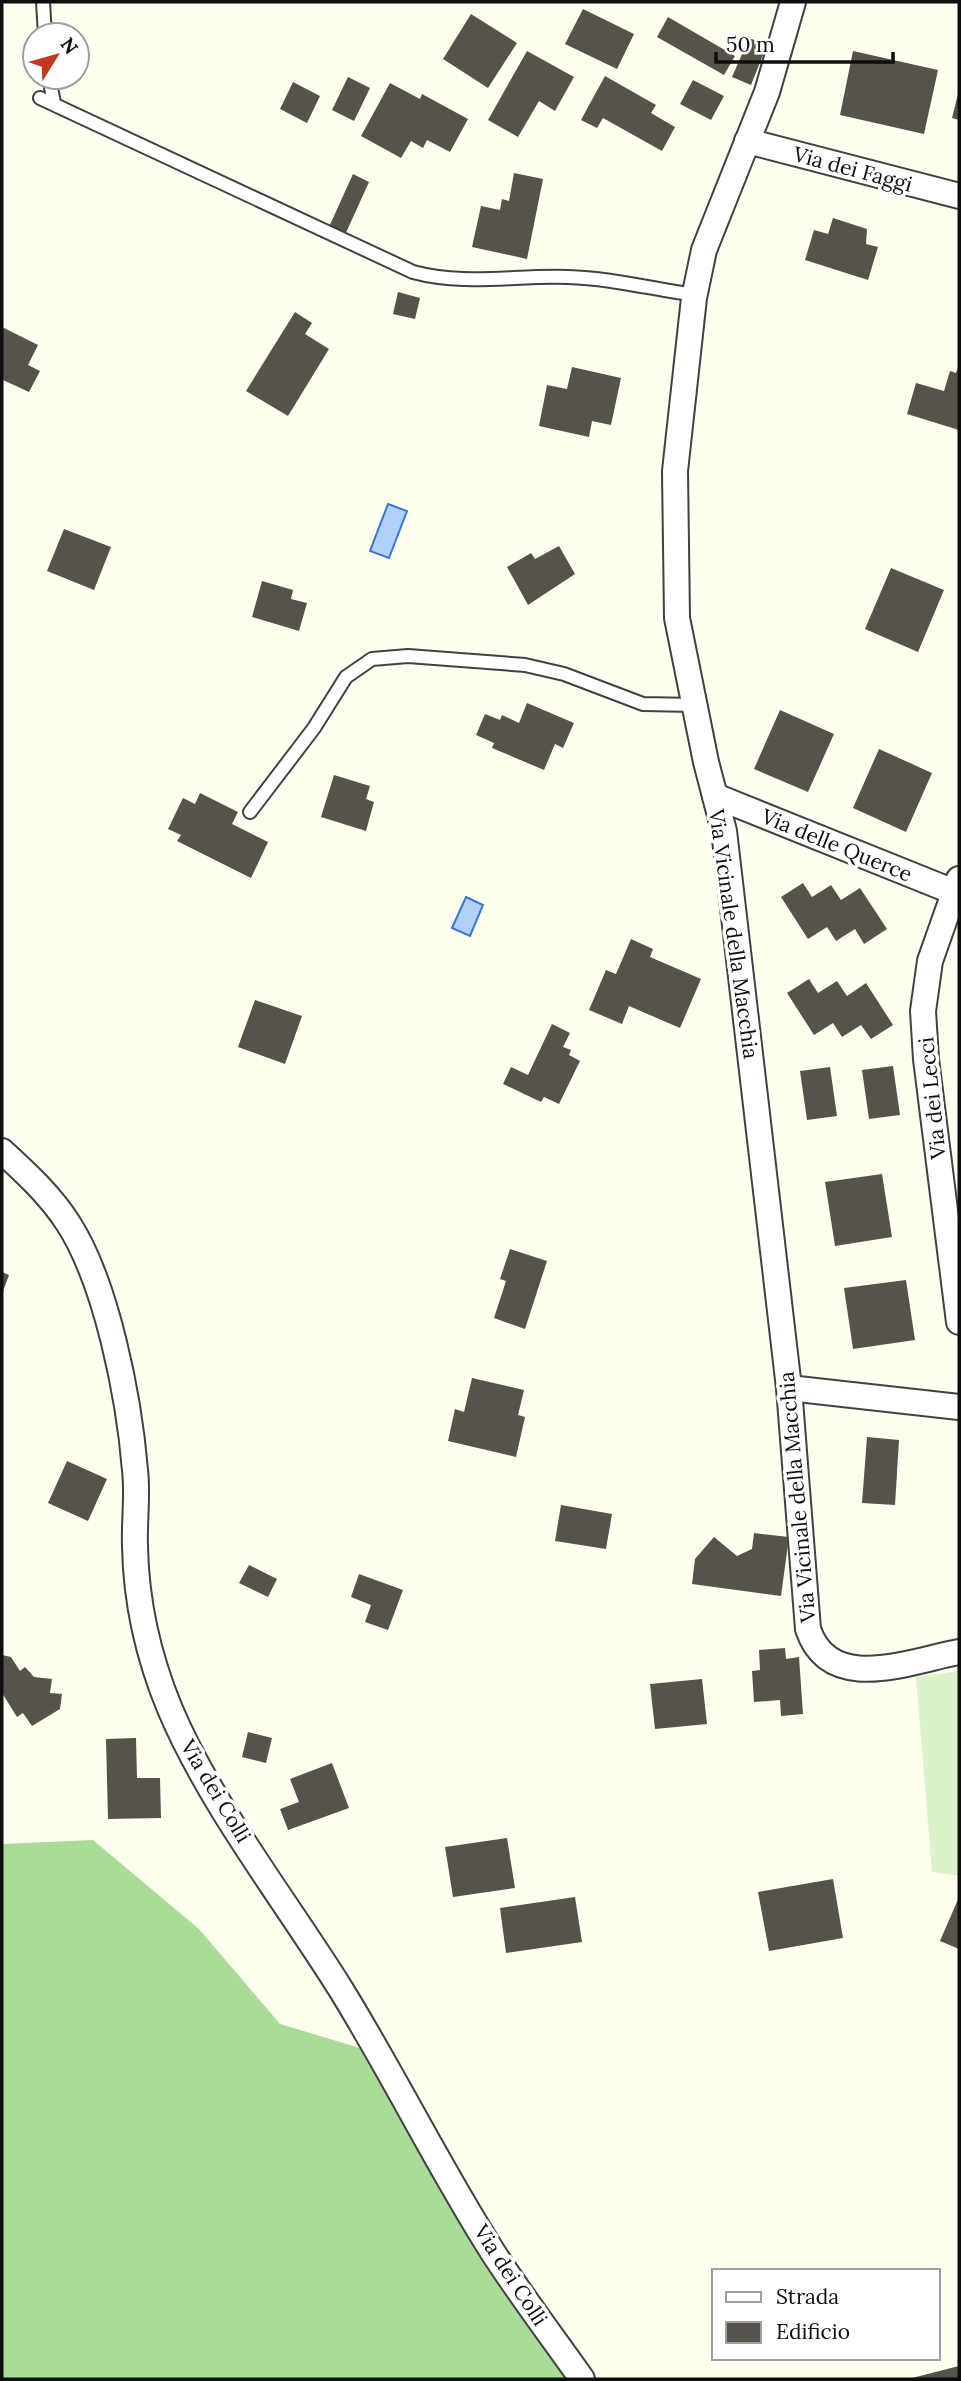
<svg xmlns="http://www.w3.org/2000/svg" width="961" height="2381" font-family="Lora,serif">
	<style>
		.forest { fill: #a9dc96 }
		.pitch { fill: #dcf2ca }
		.water { fill: #b2d1f8; stroke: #3777d1; stroke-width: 2 }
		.building { fill: #57524a }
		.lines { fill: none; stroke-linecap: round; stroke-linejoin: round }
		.service-casing { stroke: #414141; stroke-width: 16 }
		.minor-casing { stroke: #414141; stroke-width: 28 }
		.service { stroke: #fff; stroke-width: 12 }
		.minor { stroke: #fff; stroke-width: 24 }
		.labels { text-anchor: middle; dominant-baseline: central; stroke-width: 7; stroke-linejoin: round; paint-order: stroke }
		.street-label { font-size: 21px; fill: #0e0e0e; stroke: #fff }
	</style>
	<rect width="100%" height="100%" fill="#ffffef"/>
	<!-- forest -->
	<polygon class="forest" points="93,1840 199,1929 280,2024 360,2048 504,2289 565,2379 2,2379 2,1844"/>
	<!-- pitch -->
	<polygon class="pitch" points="959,1671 959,1876 932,1872 916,1677"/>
	<!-- water -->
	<g class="water">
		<polygon points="388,504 407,511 389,558 370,551"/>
		<polygon points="466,897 483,905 470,936 452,928"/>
	</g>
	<!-- building -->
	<g class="building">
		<polygon points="583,9 634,34 617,69 565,44"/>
		<polygon points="471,14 517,43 488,88 443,59"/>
		<polygon points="668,17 735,56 724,75 657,37"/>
		<polygon points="749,38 767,45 751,85 732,77"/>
		<polygon points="527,51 574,77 555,111 539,101 518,137 488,120"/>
		<polygon points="853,51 938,70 924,134 840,115"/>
		<polygon points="605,76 656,105 651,113 675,127 662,151 603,118 597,128 581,120"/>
		<polygon points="348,77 370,88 354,121 332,110"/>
		<polygon points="693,80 724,96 711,120 680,104"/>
		<polygon points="293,82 320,96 307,123 280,109"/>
		<polygon points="390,83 420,99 422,94 468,119 450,152 427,140 423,148 411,141 401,158 361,136"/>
		<polygon points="958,94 959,94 959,120 952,118"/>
		<polygon points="514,173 543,179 527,259 472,247 481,206 500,210 502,199 509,201"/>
		<polygon points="353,174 369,182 345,235 329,227"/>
		<polygon points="833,218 867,229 866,244 878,247 868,280 805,260 814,230 828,234"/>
		<polygon points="398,292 420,298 415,319 393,314"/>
		<polygon points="295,312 312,323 305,334 329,349 288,416 246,391"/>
		<polygon points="2,327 38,345 28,365 40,371 29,392 3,380"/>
		<polygon points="959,365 959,430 907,414 916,383 944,391 950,371 956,373"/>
		<polygon points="572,367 621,378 611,425 592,421 589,437 539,426 547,385 567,389"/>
		<polygon points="64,529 111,547 94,590 47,571"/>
		<polygon points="559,546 575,574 528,605 507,567 531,553 535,559"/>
		<polygon points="891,568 944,590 918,652 865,629"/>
		<polygon points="262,581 293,590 291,599 307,603 299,631 252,617"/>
		<polygon points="527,703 574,723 563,748 555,744 544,770 492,748 494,743 476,735 485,714 500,720 502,715 519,723"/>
		<polygon points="780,710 834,734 808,792 754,769"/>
		<polygon points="879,749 932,773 906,832 853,808"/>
		<polygon points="334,775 370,786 366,799 374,802 366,831 321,817"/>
		<polygon points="200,793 238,812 232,824 268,842 251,878 177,841 181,835 168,829 183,798 195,804"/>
		<polygon points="803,883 812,897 831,885 841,900 860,888 887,929 864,944 855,929 836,941 827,927 808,939 781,897"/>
		<polygon points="631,939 653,949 650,957 701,979 680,1028 629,1006 622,1024 589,1010 606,970 616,974"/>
		<polygon points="809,979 818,993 837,981 847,996 866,983 893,1025 871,1039 861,1025 842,1037 833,1023 814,1035 787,993"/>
		<polygon points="255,1000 302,1016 285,1064 238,1047"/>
		<polygon points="552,1024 570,1033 563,1047 571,1050 569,1055 580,1061 559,1104 544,1097 541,1102 503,1084 511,1067 528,1075"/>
		<polygon points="893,1066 900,1115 869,1119 862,1070"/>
		<polygon points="830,1067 837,1116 807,1120 800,1071"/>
		<polygon points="882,1174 892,1237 835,1246 825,1182"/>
		<polygon points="510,1249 547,1261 525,1329 494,1318 506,1281 500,1279"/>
		<polygon points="2,1272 9,1275 2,1294"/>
		<polygon points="906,1280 915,1340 853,1349 844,1288"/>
		<polygon points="472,1378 524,1390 518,1415 525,1417 516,1457 448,1441 455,1409 464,1412"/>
		<polygon points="867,1437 899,1440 895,1505 862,1503"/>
		<polygon points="67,1461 107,1479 88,1521 48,1503"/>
		<polygon points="561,1505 612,1514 606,1549 555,1541"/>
		<polygon points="754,1533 789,1537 781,1596 692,1584 695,1559 714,1537 737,1556 752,1549"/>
		<polygon points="249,1565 277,1579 268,1597 239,1583"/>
		<polygon points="359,1574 403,1590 388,1630 365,1622 371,1605 351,1597"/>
		<polygon points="785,1648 786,1659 799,1657 803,1714 781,1716 780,1700 754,1702 752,1671 760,1670 759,1650"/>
		<polygon points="2,1655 11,1657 20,1671 25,1667 34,1677 52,1679 50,1693 62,1694 60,1709 32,1726 23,1713 17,1717 2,1693"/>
		<polygon points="702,1679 707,1724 655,1729 650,1684"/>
		<polygon points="248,1732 272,1738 266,1763 242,1757"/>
		<polygon points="136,1738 137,1778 160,1778 161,1818 108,1819 106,1739"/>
		<polygon points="332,1763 349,1808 288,1830 280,1809 299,1802 290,1779"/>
		<polygon points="507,1838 515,1888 453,1897 445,1847"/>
		<polygon points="833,1879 843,1938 769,1951 758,1892"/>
		<polygon points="575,1897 582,1942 506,1953 500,1908"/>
		<polygon points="959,1897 959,1949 940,1941"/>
		<polygon points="959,2366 959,2379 912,2379 912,2378"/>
	</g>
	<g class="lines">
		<defs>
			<g id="service">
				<polyline points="43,2 45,35"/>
				<polyline points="49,77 54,103"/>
				<path d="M40,98L413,272C465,286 515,275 568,277C610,278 652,289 695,295"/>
				<polyline points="250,812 314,728 346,677 372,659 408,656 525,665 564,674 643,704 695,705"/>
			</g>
			<g id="minor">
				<path d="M793,2L767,92L704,250L694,298L675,471L677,618L706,762L724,831L789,1388L808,1629C830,1695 910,1661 959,1652"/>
				<polyline points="747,141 959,196"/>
				<polyline points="715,796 959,894"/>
				<polyline points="959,879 930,961 923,1011 926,1059 959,1322"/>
				<path d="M2,1151C26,1173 50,1195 68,1223C107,1283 129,1398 135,1470C138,1495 134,1521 135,1546C136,1603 148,1656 170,1709C210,1804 285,1900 340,1988C394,2075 439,2168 494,2254C522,2297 553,2338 582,2379"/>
				<polyline points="789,1388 959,1407"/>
			</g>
		</defs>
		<!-- service casing -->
		<use href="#service" class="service-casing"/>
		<!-- minor casing -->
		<use href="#minor" class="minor-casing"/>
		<!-- service -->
		<use href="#service" class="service"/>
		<!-- minor -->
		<use href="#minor" class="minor"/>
	</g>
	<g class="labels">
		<!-- street labels -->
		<g class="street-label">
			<text transform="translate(853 169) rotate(15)">Via dei Faggi</text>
			<text transform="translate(837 845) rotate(22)">Via delle Querce</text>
			<text transform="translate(734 934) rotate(82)">Via Vicinale della Macchia</text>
			<text transform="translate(932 1098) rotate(-96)">Via dei Lecci</text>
			<text transform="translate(797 1497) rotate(-95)">Via Vicinale della Macchia</text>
			<text transform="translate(216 1791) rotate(59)">Via dei Colli</text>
			<text transform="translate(511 2275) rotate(57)">Via dei Colli</text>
		</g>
	</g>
	<!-- border -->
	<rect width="961" height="2381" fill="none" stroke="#0e0e0e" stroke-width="7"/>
	<!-- legend -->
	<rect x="712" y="2269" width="228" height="91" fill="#ffffff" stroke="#9f9f9f" stroke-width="2"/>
	<rect x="726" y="2292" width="35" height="10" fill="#ffffff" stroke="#9f9f9f" stroke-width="2"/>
	<text x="776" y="2304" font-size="21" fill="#0e0e0e">Strada</text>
	<rect x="726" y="2322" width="35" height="21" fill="#57524a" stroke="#9f9f9f" stroke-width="2"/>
	<text x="776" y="2339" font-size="21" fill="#0e0e0e">Edificio</text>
	<!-- north arrow -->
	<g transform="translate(56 56) rotate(53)"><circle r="33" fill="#ffffff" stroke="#9f9f9f" stroke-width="2"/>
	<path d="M0-5L12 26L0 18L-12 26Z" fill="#c33821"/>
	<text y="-10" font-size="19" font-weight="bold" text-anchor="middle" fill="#0e0e0e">N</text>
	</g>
	<!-- scale -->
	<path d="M716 52v10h177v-10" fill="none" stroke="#0e0e0e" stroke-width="3.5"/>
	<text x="726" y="52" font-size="21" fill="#0e0e0e" stroke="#ffffff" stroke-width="5" paint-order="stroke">50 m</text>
</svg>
